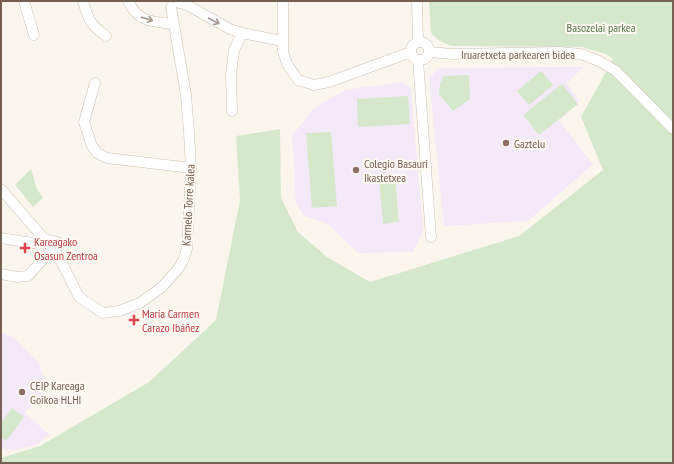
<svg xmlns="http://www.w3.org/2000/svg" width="674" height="464" font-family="'PT Sans Narrow',sans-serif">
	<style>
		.education { fill: #f3e9f8 }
		.green { fill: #d6e8cc }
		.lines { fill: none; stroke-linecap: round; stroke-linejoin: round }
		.street-casing { stroke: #cdbfb3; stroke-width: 11 }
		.street { stroke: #fff; stroke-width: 10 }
		.oneway { stroke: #a5978e }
		.education-dot { fill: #8d6e63; stroke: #fefaf3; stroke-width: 1.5 }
		.health-dot { fill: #e0444e; stroke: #fefaf3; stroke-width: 1.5 }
		.labels { text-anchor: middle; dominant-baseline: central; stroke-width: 4; stroke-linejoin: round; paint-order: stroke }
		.park-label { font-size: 12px; fill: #55784b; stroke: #fefaf3 }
		.street-label { font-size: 12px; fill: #745f51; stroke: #fefaf3 }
		.education-label { font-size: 12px; fill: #785e54; stroke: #fefaf3; text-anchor: start }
		.health-label { font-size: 12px; fill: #be3a42; stroke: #fefaf3; text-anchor: start }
	</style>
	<rect width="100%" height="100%" fill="#fbf6ed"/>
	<!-- education -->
	<g class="education">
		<polygon points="584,67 566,83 580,101 559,121 593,164 528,221 444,226 429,78 438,68"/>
		<polygon points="402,82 411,88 423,231 413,252 358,253 327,223 304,216 296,204 292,136 313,109 345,90"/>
		<polygon points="1,332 12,337 40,364 46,388 25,413 49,434 36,445 13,450 1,448"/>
	</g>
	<!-- green -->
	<g class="green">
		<path d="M429,1H673V463H1V458L40,446L149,382L216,320L240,200L236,136L280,129L281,198L298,232L327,257L370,282L519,236L603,170L581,117L613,59L605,54L582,47L454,46C444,44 438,41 431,33Z"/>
		<polygon points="541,71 553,85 529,105 517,91"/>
		<polygon points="469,75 470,99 453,111 439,94 440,83 444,76"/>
		<polygon points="562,84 578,104 539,135 523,115"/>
		<polygon points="408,96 410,124 358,127 357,99"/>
		<polygon points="331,132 337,206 312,208 306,133"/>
		<polygon points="31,169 37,189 43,198 33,207 15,185"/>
		<polygon points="395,177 399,222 383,224 379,178"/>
		<polygon points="12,408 24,417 6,441 1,437 1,423"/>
	</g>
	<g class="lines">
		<defs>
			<g id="street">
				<polyline points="24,1 34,35"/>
				<path d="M83,1C89,21 89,23 106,36"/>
				<path d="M128,1C139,23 151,21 173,24"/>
				<polyline points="283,1 283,52 287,64 298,80 314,85 329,82 411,52"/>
				<polyline points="417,1 418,42"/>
				<polyline points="179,3 185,4 230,29 242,33 282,41"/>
				<circle cx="420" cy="51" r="9"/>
				<polyline points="430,52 452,54 559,52 581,54 599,61 616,71 673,129"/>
				<polyline points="418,60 431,237"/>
				<polyline points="95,83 84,122 92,146 97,153 107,158 191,168"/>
				<polyline points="232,111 231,75 234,50 242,33"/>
				<polyline points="1,189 58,255 79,297 103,313 119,311 140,303 162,287 178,269 184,259 187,248 191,168 189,132 186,95 171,7"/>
				<polyline points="1,238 39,244 45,239 58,242"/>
				<polyline points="1,274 17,277 28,276 47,255 54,250"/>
			</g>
		</defs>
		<!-- street casing -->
		<use href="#street" class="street-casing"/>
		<!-- street -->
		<use href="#street" class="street"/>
	</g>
	<!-- one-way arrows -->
	<defs><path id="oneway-shaft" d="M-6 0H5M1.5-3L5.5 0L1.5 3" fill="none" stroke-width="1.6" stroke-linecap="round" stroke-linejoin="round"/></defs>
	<g class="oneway">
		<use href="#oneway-shaft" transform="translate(147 19) rotate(16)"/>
		<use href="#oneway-shaft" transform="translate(214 21) rotate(28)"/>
	</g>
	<!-- markers -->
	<g class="education-dot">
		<circle cx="506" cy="143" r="4"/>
		<circle cx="356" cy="170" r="4"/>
		<circle cx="22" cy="392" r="4"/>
	</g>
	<g class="health-dot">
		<path d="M23 242h4v4h4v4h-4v4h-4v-4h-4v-4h4z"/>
		<path d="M132 314h4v4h4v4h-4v4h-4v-4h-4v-4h4z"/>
	</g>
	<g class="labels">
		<!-- park labels -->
		<g class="park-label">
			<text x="601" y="27">Basozelai parkea</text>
		</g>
		<!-- street labels -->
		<g class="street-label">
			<text x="518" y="54">Iruaretxeta parkearen bidea</text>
			<text transform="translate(188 205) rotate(-87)">Karmelo Torre kalea</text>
		</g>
		<!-- education labels -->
		<g class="education-label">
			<text x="514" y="143">Gaztelu</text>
			<text x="364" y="163">Colegio Basauri<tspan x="364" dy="14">Ikastetxea</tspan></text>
			<text x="30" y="385">CEIP Kareaga<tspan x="30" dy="14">Goikoa HLHI</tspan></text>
		</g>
		<!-- health labels -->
		<g class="health-label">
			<text x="34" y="241">Kareagako<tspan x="34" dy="14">Osasun Zentroa</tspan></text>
			<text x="142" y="313">María Carmen<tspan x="142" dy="14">Carazo Ibáñez</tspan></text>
		</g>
	</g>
	<!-- border -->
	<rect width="674" height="464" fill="none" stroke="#745f51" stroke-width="4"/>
</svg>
